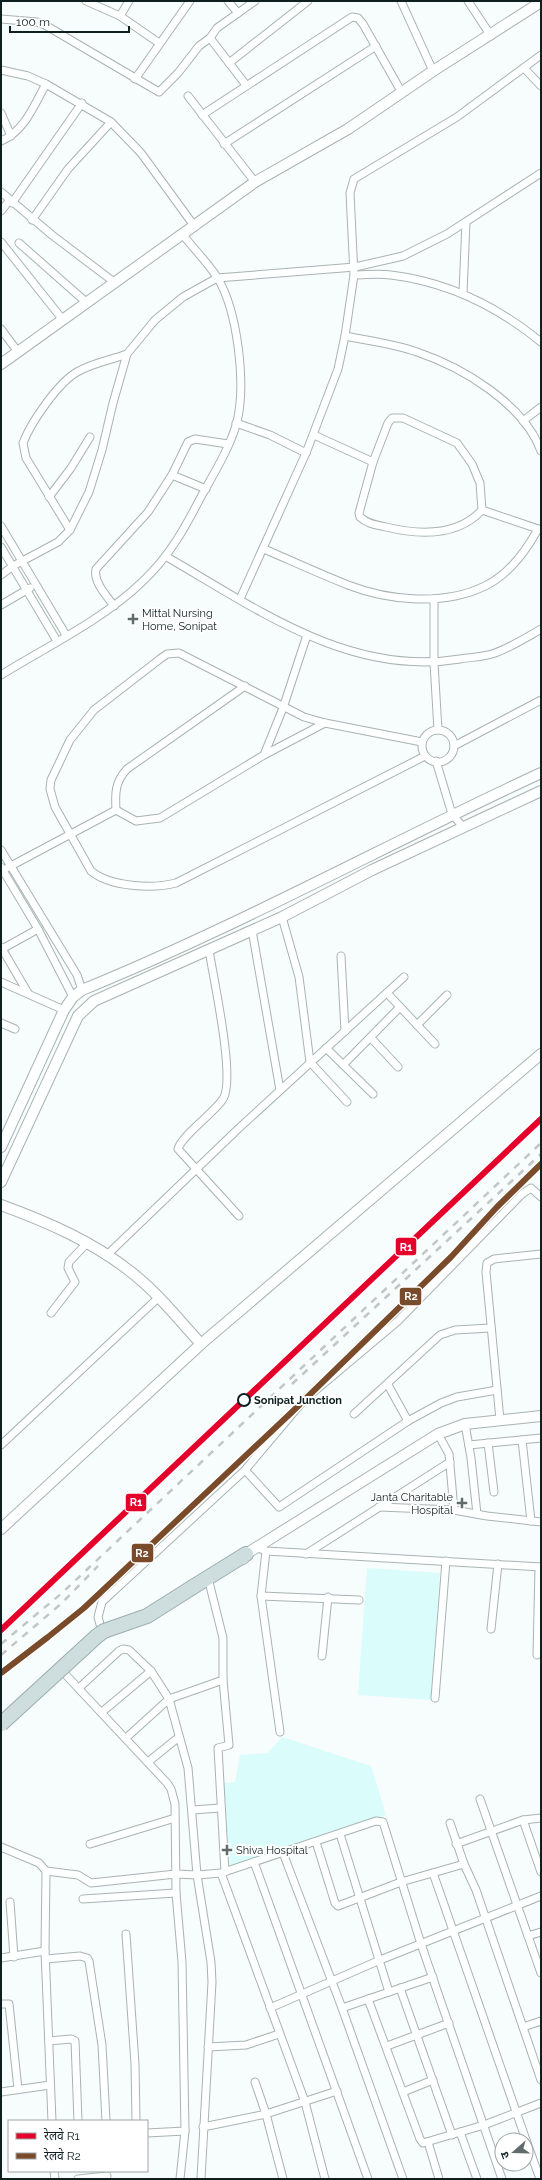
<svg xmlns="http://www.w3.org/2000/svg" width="542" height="2180" font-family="Raleway,'Noto Sans Devanagari',sans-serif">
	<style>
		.built { fill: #dafcfb }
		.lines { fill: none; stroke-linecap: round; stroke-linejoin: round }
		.street-casing { stroke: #a9b3b3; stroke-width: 9 }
		.secondary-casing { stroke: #a9b3b3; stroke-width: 12 }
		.highway-casing { stroke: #9caeae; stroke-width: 16 }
		.street { stroke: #feffff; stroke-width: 7 }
		.secondary { stroke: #feffff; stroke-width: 10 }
		.highway { stroke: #cedddd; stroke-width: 14 }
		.rail { stroke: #c4c6c6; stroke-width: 2.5; stroke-dasharray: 7 7; stroke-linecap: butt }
		.highway-bridge-casing { stroke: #9caeae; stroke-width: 16; stroke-linecap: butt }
		.highway-bridge { stroke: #cedddd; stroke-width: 14 }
		.rail-1-casing { stroke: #fff; stroke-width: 9 }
		.rail-2-casing { stroke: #fff; stroke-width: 9 }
		.rail-1 { stroke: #e4002b; stroke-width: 6 }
		.rail-2 { stroke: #7a4b2a; stroke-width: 6 }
		.poi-dot { fill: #606c6c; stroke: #fff; stroke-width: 1.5 }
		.stop-dot { fill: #fff; stroke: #0e1f1f; stroke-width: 2 }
		.labels { text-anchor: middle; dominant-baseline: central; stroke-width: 4; stroke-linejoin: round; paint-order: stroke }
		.poi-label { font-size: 11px; fill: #0e1f1f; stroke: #fff; text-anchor: start }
		.stop-label { font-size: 11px; font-weight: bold; fill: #0e1f1f; stroke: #fff; text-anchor: start }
		.line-badge { stroke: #fff; stroke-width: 1.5 }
		.badge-label { font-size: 11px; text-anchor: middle; font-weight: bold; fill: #fff }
	</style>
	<rect width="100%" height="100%" fill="#f7fcfc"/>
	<!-- built -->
	<g class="built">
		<polygon points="367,1568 440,1573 431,1700 358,1695"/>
		<polygon points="282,1737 371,1766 386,1815 230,1868 223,1783 235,1782 240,1755 268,1753"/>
	</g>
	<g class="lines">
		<defs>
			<g id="street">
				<polyline points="86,1 120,16 159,43"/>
				<polyline points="228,1 238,13"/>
				<polyline points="401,1 433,71"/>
				<polyline points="468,1 491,36"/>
				<polyline points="120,16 129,1"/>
				<polyline points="1,19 37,22 45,25 159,92 178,73 199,46 210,38 217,28 255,1"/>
				<polyline points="210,38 246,85"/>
				<polyline points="229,63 308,1"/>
				<polyline points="524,68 541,86"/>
				<polyline points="1,70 28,76 46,84 111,122 141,153 195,227"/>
				<polyline points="135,79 190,1"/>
				<polyline points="188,96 255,182"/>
				<polyline points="1,113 11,136"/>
				<polyline points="202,115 352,17 358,18 363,24 402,93"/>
				<path d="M1,141C25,131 34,105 46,84"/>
				<polyline points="224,144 376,46"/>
				<polyline points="1,192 52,235 114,282"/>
				<polyline points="12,203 82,103"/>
				<polyline points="1,211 9,201"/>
				<polyline points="32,220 68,169 111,122"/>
				<polyline points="1,242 63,320"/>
				<polyline points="19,243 86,302"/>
				<path d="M354,275C366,275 379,273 391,275C448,282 497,306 541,342"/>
				<polyline points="463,293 466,222"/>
				<polyline points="1,329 18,352"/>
				<path d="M345,336C369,341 395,344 417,352C462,367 524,404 541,451"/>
				<path d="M392,418H403L457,443L472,464L480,483L482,510C457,537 419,535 386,527C377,525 367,524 360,517L359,513L373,462L388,423Z"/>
				<polyline points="523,421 541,407"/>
				<polyline points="236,423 270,435 306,453"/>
				<polyline points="314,435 373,462"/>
				<polyline points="172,475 206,489"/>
				<polyline points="49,497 71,468 90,437"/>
				<polyline points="482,510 541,530"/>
				<polyline points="1,526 66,635"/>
				<path d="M70,530L26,458L23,443C31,422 58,383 77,372C92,363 111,360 127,354"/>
				<polyline points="1,547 57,641"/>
				<path d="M264,549C292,561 320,574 348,585C389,601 444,606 485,586C508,575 526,551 538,529"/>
				<path d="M167,557C257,609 350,677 460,659C471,657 485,657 495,653C511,647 526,638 541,629"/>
				<polyline points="1,575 13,566 58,542 70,530 89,492 102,450 113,403 127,354 155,320 183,297 217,278 355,267 403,256 447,234 541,173"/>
				<polyline points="240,599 306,453 338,369 345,336 354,275 350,193 354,179 457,117 541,55"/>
				<polyline points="434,599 434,663 438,730"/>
				<polyline points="1,605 30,588"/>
				<path d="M114,606C107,596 93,582 96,569L148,512L172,475L188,442L195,439L228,444"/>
				<path d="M1,675C46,647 104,619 142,582C170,556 186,526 203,493C216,470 230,447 237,422C246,384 238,311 217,277C207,262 194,249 183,235"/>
				<circle cx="438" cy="746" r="16"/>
				<path d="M422,742L325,723L304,717L179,653L167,654L160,659L94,710L70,740L51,780L50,789L55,807L91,871C110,887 153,889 176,883L425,756"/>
				<polyline points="454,746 541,700"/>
				<polyline points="264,755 283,708 307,635"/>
				<polyline points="436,761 452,814 463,827"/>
				<polyline points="116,810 136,821 160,818 264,755 325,723"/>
				<path d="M116,810C115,793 115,782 127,769L245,686"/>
				<polyline points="1,850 77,975 82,990"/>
				<polyline points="1,867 38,929 73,997"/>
				<polyline points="7,868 116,810"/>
				<polyline points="282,917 299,977 310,1062 347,1102"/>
				<polyline points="252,930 280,1090"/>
				<polyline points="1,947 28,993"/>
				<polyline points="2,949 38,929"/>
				<path d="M209,950C213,977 236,1079 223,1099C214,1113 181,1136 178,1149L239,1216"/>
				<polyline points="341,956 345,1031"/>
				<polyline points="1,982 64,1010"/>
				<polyline points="387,993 435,1044"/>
				<polyline points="1,1023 15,1029"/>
				<polyline points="417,1025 447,995"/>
				<polyline points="371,1038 398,1067"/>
				<polyline points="326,1048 373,1094"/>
				<polyline points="344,1064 400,1007"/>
				<polyline points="108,1254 238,1129 404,977"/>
				<polyline points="51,1313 75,1282 68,1268 69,1262 88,1242"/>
				<polyline points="388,1385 408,1421"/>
				<polyline points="354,1414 440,1335 455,1330 491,1328"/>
				<polyline points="500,1420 486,1272 487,1263 494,1259 541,1254"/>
				<polyline points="465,1424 471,1458 477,1514"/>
				<polyline points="438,1434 449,1454 454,1510"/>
				<polyline points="522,1440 531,1521"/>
				<polyline points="488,1443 494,1492"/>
				<polyline points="1,1445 158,1298"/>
				<polyline points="469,1445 541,1438"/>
				<polyline points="245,1470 279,1507 408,1421 441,1403 457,1397 497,1390"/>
				<polyline points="379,1507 454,1510 487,1516 541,1522"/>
				<polyline points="256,1547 266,1551 541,1567"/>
				<polyline points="266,1551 261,1596 280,1732"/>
				<polyline points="306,1554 450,1462"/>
				<polyline points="209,1582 223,1638 223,1680 229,1745 218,1748 225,1872"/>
				<polyline points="261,1596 359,1600"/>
				<polyline points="491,1629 498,1564"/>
				<polyline points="103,1635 98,1617 102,1602 245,1470 304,1400 398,1321 522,1194 531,1188 541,1197"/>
				<polyline points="537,1655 539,1567"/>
				<polyline points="322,1656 328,1597"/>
				<polyline points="65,1674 167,1783 171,1789 175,1804 176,1893 182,1962 185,2131 180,2179"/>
				<polyline points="79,1688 119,1651 123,1649 129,1650 151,1671 169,1699 188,1768 197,1875 211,1962 212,1982 201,2179"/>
				<polyline points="435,1698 446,1561"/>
				<polyline points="102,1712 151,1671"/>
				<polyline points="126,1738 169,1699 223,1680"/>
				<polyline points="148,1762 179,1737"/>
				<polyline points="480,1799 541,1973"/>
				<polyline points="193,1810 220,1808"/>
				<polyline points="523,1820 541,1872"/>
				<polyline points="450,1823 464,1864 476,1890 541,2080"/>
				<polyline points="340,1834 389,1992"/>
				<polyline points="316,1842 335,1903 338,1906 401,1882 464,1864"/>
				<polyline points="90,1844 175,1818"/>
				<polyline points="456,1844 523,1820 541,1818"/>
				<polyline points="1,1847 39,1863 46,1871 45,1951 52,2121"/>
				<polyline points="283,1853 342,2008 403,2179"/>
				<polyline points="254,1862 368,2179"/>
				<polyline points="46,1871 78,1875 91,1883 176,1874 197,1875 221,1873 376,1821 383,1822 421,1944 502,2179"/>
				<polyline points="221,1873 305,2102 325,2179"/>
				<polyline points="433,1873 526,2140"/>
				<polyline points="83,1899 176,1893"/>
				<polyline points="10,1902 14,1957"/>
				<polyline points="126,1934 135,2064 136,2121"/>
				<polyline points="528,1936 541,1932"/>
				<polyline points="1,1958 45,1951"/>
				<polyline points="46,1959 80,1956 87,1958 89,1961 102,2045 106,2121"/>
				<polyline points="400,1988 452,2135"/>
				<polyline points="368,1999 420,2139 423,2143 484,2125 541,2103"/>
				<polyline points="1,2004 9,2004 18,2089"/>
				<polyline points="270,2008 380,1960 541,1896"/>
				<polyline points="342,2008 433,1977"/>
				<polyline points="523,2027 541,2021"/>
				<polyline points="49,2041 71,2039 75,2041 78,2121"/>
				<polyline points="387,2046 449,2023"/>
				<polyline points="208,2047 246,2045 279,2034"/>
				<polyline points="255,2082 266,2114 283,2179"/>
				<polyline points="1,2092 50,2085"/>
				<polyline points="403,2092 433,2080"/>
				<polyline points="203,2127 266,2114 337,2091"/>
				<polyline points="460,2132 477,2179"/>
				<polyline points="147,2133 185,2131"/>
				<polyline points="526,2140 540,2179"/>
				<polyline points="428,2142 439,2179"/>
				<polyline points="54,2171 55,2179"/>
				<polyline points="78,2179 107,2176"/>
			</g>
			<g id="secondary">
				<polyline points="1,364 255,182 348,129 433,71 541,2"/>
				<path d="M1,1147L64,1010L73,997L82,990C239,926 387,844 541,773"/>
				<polyline points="1,1182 78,1016 94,1001 282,917 372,870 541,791"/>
				<path d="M1,1205C47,1222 92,1241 131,1272C157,1292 179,1320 201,1344"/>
				<polyline points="1,1529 201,1344 541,1054"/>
				<polyline points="243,1559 246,1554 438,1434 465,1424 541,1416"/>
			</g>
			<polyline id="highway" points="193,1587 246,1554"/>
		</defs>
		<!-- street casing -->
		<use href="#street" class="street-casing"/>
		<!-- secondary casing -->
		<use href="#secondary" class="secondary-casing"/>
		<!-- highway casing -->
		<use href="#highway" class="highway-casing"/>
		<!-- street -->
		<use href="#street" class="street"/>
		<!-- secondary -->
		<use href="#secondary" class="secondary"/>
		<!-- highway -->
		<use href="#highway" class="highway"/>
		<!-- rail -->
		<g class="rail">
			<polyline points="292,1384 541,1154"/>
			<polyline points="1,1644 62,1593 541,1143"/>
			<polyline points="1,1655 62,1603 98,1566"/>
			<polyline points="1,1673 48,1637 84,1608 292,1412 451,1257 497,1207 541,1164"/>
		</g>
		<defs>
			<polyline id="highway-bridge" points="1,1724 97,1636 104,1631 147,1616 193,1587"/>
		</defs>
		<!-- highway-bridge casing -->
		<use href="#highway-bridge" class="highway-bridge-casing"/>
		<!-- highway-bridge -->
		<use href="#highway-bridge" class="highway-bridge"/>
		<defs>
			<polyline id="rail-1" points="1,1630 541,1119"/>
			<polyline id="rail-2" points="1,1673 48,1637 84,1608 292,1412 451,1257 497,1207 541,1164"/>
		</defs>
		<!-- rail-1 casing -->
		<use href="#rail-1" class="rail-1-casing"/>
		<!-- rail-2 casing -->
		<use href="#rail-2" class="rail-2-casing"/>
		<!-- rail-1 -->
		<use href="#rail-1" class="rail-1"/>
		<!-- rail-2 -->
		<use href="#rail-2" class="rail-2"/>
	</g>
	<!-- markers -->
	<g class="poi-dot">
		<path d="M131 613h4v4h4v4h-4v4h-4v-4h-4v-4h4z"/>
		<path d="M460 1497h4v4h4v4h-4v4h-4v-4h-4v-4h4z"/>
		<path d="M225 1844h4v4h4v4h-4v4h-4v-4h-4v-4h4z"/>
	</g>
	<circle class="stop-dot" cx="244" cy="1400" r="6"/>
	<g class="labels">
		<!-- poi labels -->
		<g class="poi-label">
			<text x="142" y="613">Mittal Nursing<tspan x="142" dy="13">Home, Sonipat</tspan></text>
			<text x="453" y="1497" text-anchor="end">Janta Charitable<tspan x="453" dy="13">Hospital</tspan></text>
			<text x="236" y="1850">Shiva Hospital</text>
		</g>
		<!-- stop labels -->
		<g class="stop-label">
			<text x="254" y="1400">Sonipat Junction</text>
		</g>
	</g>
	<g class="line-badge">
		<rect x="395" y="1237" width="22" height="19" rx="4" fill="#e4002b"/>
		<rect x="399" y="1287" width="23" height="19" rx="4" fill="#7a4b2a"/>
		<rect x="125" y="1493" width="22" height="19" rx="4" fill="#e4002b"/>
		<rect x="131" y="1543" width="23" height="20" rx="4" fill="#7a4b2a"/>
	</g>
	<g class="badge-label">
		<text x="406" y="1251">R1</text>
		<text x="411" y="1300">R2</text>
		<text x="136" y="1506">R1</text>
		<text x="142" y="1557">R2</text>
	</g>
	<!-- border -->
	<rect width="542" height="2180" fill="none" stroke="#0e1f1f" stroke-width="4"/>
	<!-- legend -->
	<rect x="8" y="2120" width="140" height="52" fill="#ffffff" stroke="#9fa5a5"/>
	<rect x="16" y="2133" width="20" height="6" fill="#e4002b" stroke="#9fa5a5"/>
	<text x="44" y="2140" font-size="12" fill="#0e1f1f">रेलवे R1</text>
	<rect x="16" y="2153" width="20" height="6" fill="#7a4b2a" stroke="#9fa5a5"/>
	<text x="44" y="2160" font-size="12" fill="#0e1f1f">रेलवे R2</text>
	<!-- north arrow -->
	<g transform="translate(514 2152) rotate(250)"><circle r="19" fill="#ffffff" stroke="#9fa5a5"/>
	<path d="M0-3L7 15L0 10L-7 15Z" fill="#606c6c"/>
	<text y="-6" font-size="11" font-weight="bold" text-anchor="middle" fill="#0e1f1f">उ</text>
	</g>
	<!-- scale -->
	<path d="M10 26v6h119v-6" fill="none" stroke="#0e1f1f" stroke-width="2"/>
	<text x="16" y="26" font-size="12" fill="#0e1f1f" stroke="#ffffff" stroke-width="3" paint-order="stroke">100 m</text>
</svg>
